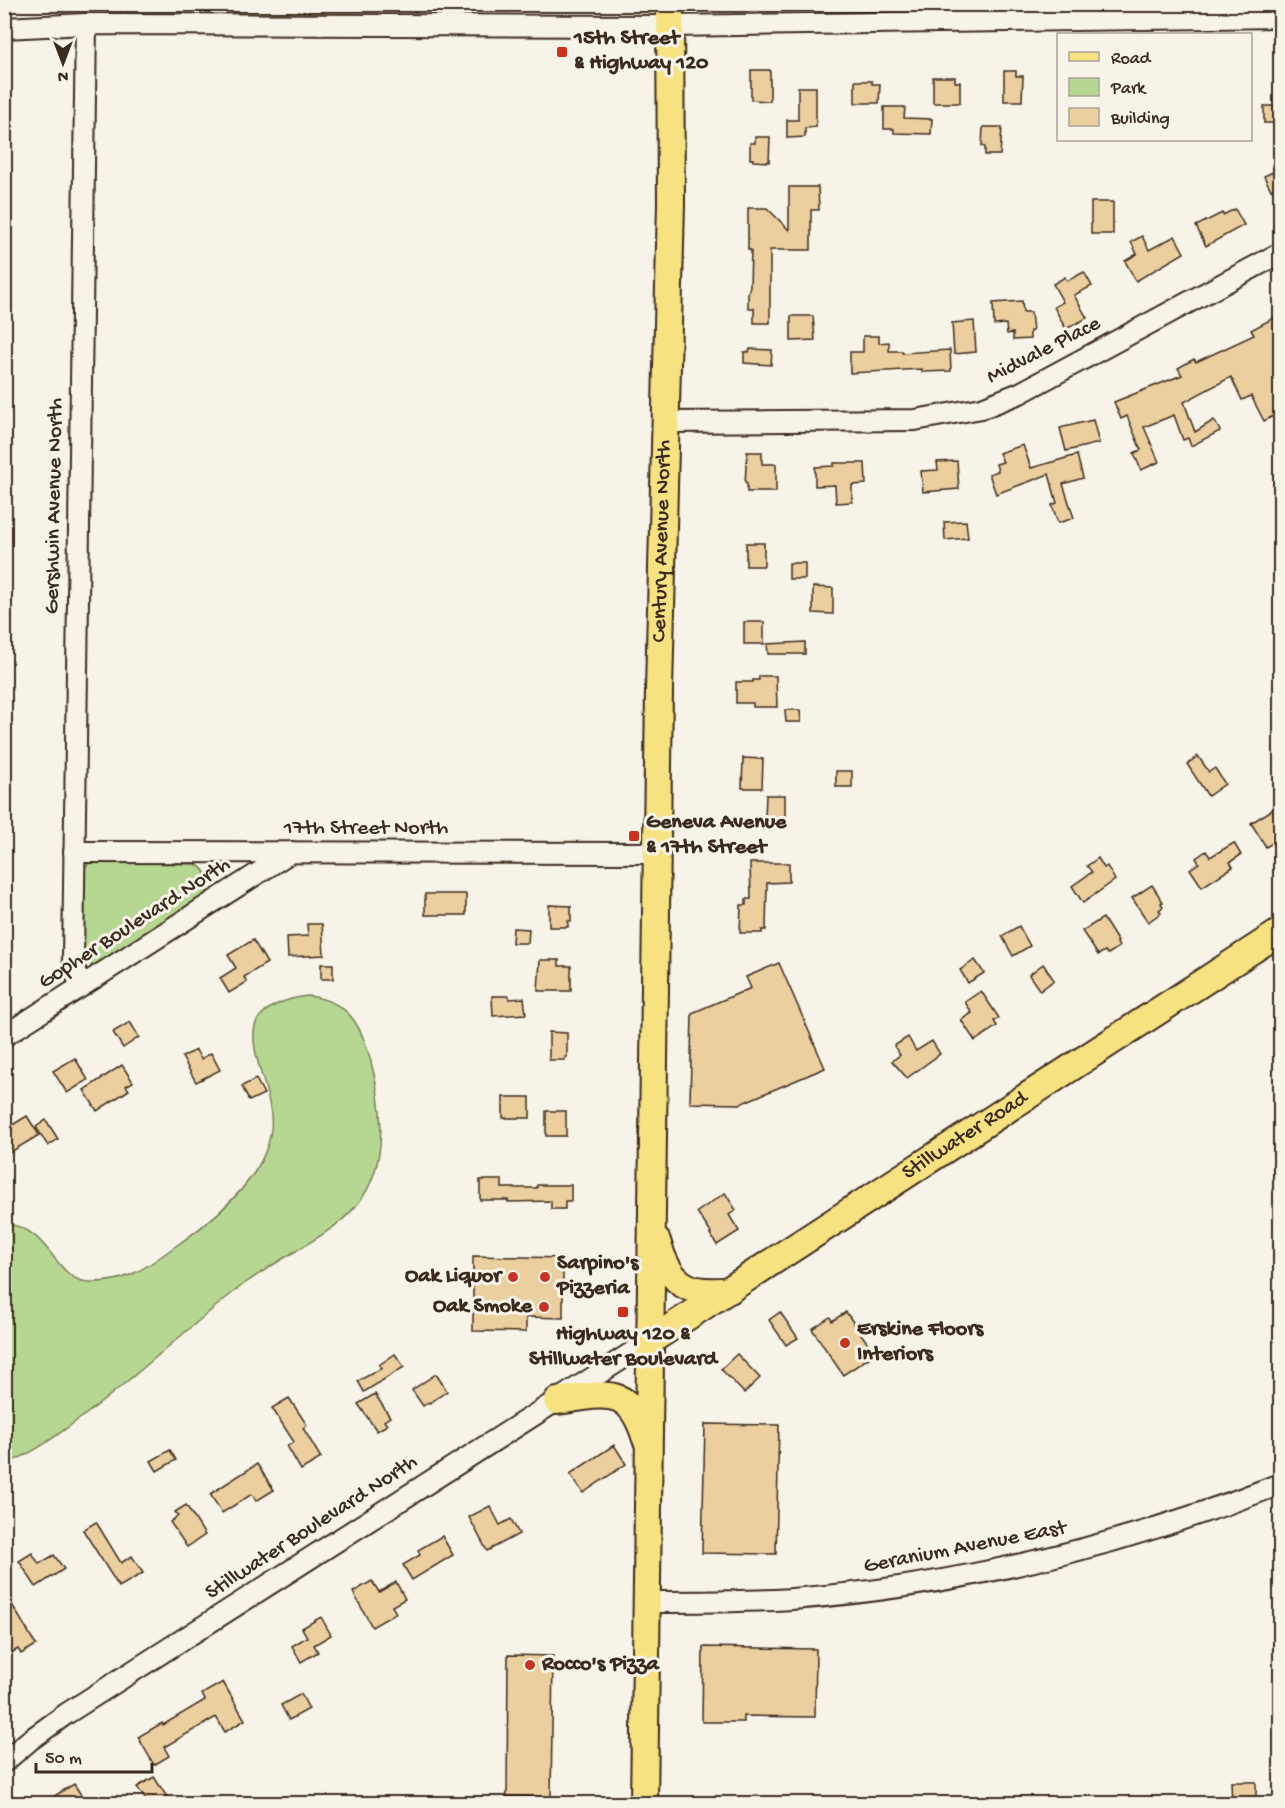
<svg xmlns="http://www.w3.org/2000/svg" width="1285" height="1808" font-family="'Gochi Hand',sans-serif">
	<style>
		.green { fill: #b6d791; stroke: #788058; stroke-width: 1.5 }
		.building { fill: #eccf9f; stroke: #3b2a1e; stroke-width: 1.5 }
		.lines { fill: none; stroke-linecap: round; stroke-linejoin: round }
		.minor-casing { stroke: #3b2a1e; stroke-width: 24 }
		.major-casing { stroke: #3b2a1e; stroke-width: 30 }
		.minor { stroke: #f7f3e8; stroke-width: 20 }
		.major { stroke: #f7e281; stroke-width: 26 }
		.poi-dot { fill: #c8321e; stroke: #f7f3e8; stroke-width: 2 }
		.labels { text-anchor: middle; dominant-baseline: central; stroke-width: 6; stroke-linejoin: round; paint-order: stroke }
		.poi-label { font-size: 22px; font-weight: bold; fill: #3b2a1e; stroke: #f7f3e8; text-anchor: start }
		.street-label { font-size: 22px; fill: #3b2a1e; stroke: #f7f3e8 }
	</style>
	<rect width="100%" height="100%" fill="#f7f3e8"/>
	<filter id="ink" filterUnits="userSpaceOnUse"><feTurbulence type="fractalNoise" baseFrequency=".0167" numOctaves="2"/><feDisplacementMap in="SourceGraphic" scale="12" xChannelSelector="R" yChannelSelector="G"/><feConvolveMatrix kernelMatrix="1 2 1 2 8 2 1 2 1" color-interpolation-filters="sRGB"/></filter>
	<g filter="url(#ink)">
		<!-- green -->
		<g class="green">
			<path d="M95,862L196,864C209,872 212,885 204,897L99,964L91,965L85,960L83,952L85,868L89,863Z"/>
			<path d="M308,996C347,1001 360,1022 370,1058C382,1102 389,1155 364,1195C347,1222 320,1236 294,1252C277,1262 260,1273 244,1284C185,1329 132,1382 71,1425C50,1440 29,1456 5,1464V1224C52,1227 54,1283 91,1282C104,1282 118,1281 130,1275C145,1269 159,1258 173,1248C211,1222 266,1179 271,1129C275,1096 248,1055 255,1026C261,1006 290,998 308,996Z"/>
		</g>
		<!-- building -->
		<g class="building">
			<polygon points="751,70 770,70 770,101 751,100"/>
			<polygon points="1004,71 1016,71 1016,76 1023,76 1022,101 1004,101"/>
			<polygon points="933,77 955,77 955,82 960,82 960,103 933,103"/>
			<polygon points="855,81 872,81 872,84 880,84 879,103 855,103"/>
			<polygon points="798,87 816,87 816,127 805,128 805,137 787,138 787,120 798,120"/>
			<rect x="1264" y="106" width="16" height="17"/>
			<polygon points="884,107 905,107 904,118 932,119 931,134 894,133 894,129 884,129"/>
			<polygon points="983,127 1002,127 1000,155 985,155 985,147 982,146"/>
			<polygon points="755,137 770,137 769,162 753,161 753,159 750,159 750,143 755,143"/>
			<polygon points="1277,170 1281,178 1281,185 1271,190 1264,176"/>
			<polygon points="789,187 818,187 819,210 811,210 811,250 770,250 770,323 754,323 754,308 748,308 748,294 750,286 751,250 748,250 748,208 767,208 789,230"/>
			<rect x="1091" y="202" width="22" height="32"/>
			<polygon points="1235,209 1244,225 1206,246 1196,226 1222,213 1223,215"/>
			<polygon points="1142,236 1149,250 1175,236 1184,253 1136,281 1125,261 1137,254 1131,242"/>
			<polygon points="1084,272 1092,286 1074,295 1087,318 1066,329 1054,307 1063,302 1053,284 1065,277 1067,281"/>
			<polygon points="1022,301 1023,312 1031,312 1033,331 1030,331 1030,339 1013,340 1013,333 1007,334 1006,324 994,325 993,303"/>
			<polygon points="1281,314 1281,412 1264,421 1251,396 1242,400 1231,377 1184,402 1195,432 1214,420 1220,431 1191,446 1188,438 1183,440 1174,415 1144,427 1159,462 1141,470 1134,453 1141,450 1127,416 1121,419 1114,402 1182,375 1178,368 1194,359 1196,362 1254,335 1251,330"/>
			<polygon points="791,316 813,316 815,340 791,341"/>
			<polygon points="974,321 976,352 954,354 952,323"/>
			<polygon points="863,336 879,336 879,343 889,342 889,351 902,351 902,353 950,350 951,371 922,372 922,369 850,373 850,352 863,352"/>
			<polygon points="750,349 772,350 771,365 744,363 744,352 749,352"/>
			<polygon points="1093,420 1099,443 1066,451 1060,428"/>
			<polygon points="1023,445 1031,468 1077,455 1083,478 1063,484 1074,518 1058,523 1052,505 1057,503 1049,474 996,494 989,474 998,471 996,464 1003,462 999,453"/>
			<polygon points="747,452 762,452 762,464 776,464 776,492 747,492 747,483 745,483"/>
			<polygon points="957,461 959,489 923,492 921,471 938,470 937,462"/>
			<polygon points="834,463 865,463 866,484 852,485 852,502 836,503 835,485 815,486 815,467 834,466"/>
			<polygon points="966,521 968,538 945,540 944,522"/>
			<rect x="746" y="543" width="18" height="23"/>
			<rect x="789" y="563" width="16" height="16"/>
			<polygon points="813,587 833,588 833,614 813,613"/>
			<rect x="744" y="622" width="20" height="22"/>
			<polygon points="805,642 805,654 768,654 767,644"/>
			<polygon points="759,676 776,676 777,707 753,707 753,703 736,703 736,682 753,682 753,680 759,680"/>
			<polygon points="785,710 800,710 801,722 786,722"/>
			<polygon points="1198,756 1209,772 1215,768 1225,784 1208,796 1187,764"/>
			<polygon points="743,758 763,759 762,788 742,788"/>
			<rect x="836" y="771" width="16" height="16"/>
			<polygon points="766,795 785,795 785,818 765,818"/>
			<polygon points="1275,808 1281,817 1281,838 1266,847 1251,823"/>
			<polygon points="1234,843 1241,855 1230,862 1233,867 1202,887 1190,869 1199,863 1196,858 1206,851 1210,857"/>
			<polygon points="1098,858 1104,868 1107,866 1115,880 1083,903 1072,886 1092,872 1087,866"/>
			<polygon points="750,863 789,863 789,882 767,883 766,930 762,930 762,933 740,933 741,905 746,905 746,899 751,899"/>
			<polygon points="1152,885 1163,902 1161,903 1163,907 1159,910 1161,913 1148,922 1132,898"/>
			<rect x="425" y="894" width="41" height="21"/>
			<polygon points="549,905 571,906 571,921 568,921 568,927 549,927"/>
			<polygon points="1103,918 1118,942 1117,943 1119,947 1108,954 1105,951 1098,955 1082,931"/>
			<polygon points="307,924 322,924 324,955 288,957 287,937 308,936"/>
			<polygon points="1019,926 1030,946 1013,956 1002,936"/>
			<polygon points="513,928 529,929 528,943 512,943"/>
			<polygon points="253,940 267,963 244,977 247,982 229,993 220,978 236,968 228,955"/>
			<polygon points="540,960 559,960 559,966 571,966 571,991 538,991"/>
			<polygon points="975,960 984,973 968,983 960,970"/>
			<polygon points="779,963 825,1068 740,1104 690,1103 692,1013 751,988 746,977"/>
			<rect x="321" y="964" width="12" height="15"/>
			<polygon points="1043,964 1054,980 1040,991 1029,975"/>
			<polygon points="981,991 999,1018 994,1021 997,1026 975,1041 961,1020 972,1013 965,1002"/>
			<polygon points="492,996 509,996 509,999 524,998 526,1014 493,1016"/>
			<polygon points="130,1022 139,1037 123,1048 113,1032"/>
			<polygon points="549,1032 567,1033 567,1057 565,1057 565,1060 549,1060"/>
			<polygon points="908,1037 916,1051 932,1041 940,1054 907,1078 892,1061 900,1055 894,1046"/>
			<polygon points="196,1050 201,1059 211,1053 220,1070 196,1082 182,1057"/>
			<polygon points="75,1058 88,1080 67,1093 53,1071"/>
			<polygon points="122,1065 133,1082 126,1086 129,1090 97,1111 84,1090"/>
			<polygon points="256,1079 264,1094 249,1101 242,1086"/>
			<rect x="503" y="1097" width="27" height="21"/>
			<rect x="546" y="1111" width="20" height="25"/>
			<polygon points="27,1116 39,1135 9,1153 4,1146 4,1130"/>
			<polygon points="46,1120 58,1139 48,1146 36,1127"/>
			<polygon points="480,1180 502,1180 502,1188 537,1188 537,1185 571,1185 571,1201 565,1201 565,1209 551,1209 551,1201 508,1202 508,1200 480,1200"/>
			<polygon points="725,1193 736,1210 729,1215 739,1231 717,1245 710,1234 711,1233 697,1212"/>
			<polygon points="473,1256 563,1258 563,1318 526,1317 526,1332 473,1331"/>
			<polygon points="780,1312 798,1338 786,1345 769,1320"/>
			<polygon points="846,1312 875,1354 843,1375 812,1329 830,1317 832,1321"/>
			<polygon points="395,1354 404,1367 364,1392 358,1381 382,1368 379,1365"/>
			<polygon points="737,1354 760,1378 744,1393 721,1369"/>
			<polygon points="436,1374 447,1391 430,1403 429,1402 423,1406 412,1390"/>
			<polygon points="375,1394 390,1417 384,1421 387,1425 377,1431 358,1404"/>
			<polygon points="289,1398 307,1425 303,1428 321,1458 301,1470 287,1446 294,1442 272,1408"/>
			<polygon points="705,1424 779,1425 776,1554 702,1553"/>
			<polygon points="614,1445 626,1464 583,1493 570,1474"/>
			<polygon points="170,1450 176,1460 157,1471 151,1461"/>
			<polygon points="257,1464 274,1490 256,1501 252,1494 222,1513 210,1494"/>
			<polygon points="186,1505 205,1535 187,1547 170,1522 178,1516 175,1512"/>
			<polygon points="490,1506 500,1525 511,1519 519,1534 487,1551 469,1517"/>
			<polygon points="96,1522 121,1563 132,1556 143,1573 119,1587 83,1530"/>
			<polygon points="442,1536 453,1555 412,1580 403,1565 420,1555 418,1550"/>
			<polygon points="32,1553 39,1564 54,1555 64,1569 36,1587 19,1561"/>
			<polygon points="372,1581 379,1592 396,1582 405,1599 392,1606 396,1613 372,1627 353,1592"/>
			<polygon points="4,1591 36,1645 21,1654 18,1649 4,1657"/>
			<polygon points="321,1617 331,1635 314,1645 318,1652 301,1662 292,1646 307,1637 302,1628"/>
			<polygon points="703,1647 816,1649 815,1717 744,1716 744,1722 702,1722"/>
			<polygon points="508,1655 553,1656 551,1797 507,1796"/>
			<polygon points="223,1682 245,1720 225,1732 216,1717 164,1747 169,1756 154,1765 138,1737 162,1723 163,1725 205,1700 202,1694"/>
			<polygon points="301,1694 309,1709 289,1720 281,1705"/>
			<polygon points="154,1777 171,1803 148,1803 137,1787"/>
			<polygon points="1231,1782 1256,1782 1256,1803 1232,1803"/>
			<polygon points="74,1784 83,1798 74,1803 43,1803"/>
		</g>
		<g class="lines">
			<defs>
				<g id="minor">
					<polyline points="4,28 86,24 670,26 1280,17"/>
					<polyline points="666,422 915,420 982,408 1020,393 1280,253"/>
					<polyline points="74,852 658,853"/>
					<polyline points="82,986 76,975 73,959 86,24"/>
					<polyline points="4,1036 291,852"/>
					<path d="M647,1602C695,1602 744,1602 792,1599C962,1586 1122,1546 1280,1484"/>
					<polyline points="4,1762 30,1740 66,1714 650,1341"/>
				</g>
				<g id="major">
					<path d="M657,1241C669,1283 686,1296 730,1290"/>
					<path id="s1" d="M650,1341L1280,932"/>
					<path d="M557,1401C606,1394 629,1384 646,1439"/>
					<path id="s2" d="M644,1804L659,690L671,204L670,4"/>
				</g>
			</defs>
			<!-- minor casing -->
			<use href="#minor" class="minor-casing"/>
			<!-- major casing -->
			<use href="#major" class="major-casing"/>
			<!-- minor -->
			<use href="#minor" class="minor"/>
			<!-- major -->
			<use href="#major" class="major"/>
		</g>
	</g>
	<!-- markers -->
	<g class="poi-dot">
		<rect x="556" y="46" width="12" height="12" rx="3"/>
		<rect x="628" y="830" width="12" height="12" rx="3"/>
		<circle cx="513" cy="1277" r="6"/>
		<circle cx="545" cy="1277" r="6"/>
		<circle cx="544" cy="1307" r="6"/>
		<rect x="617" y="1306" width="12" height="12" rx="3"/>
		<circle cx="845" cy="1343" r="6"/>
		<circle cx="530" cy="1665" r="6"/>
	</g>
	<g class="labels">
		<!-- poi labels -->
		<g class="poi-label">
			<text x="574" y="39">15th Street<tspan x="574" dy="25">&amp; Highway 120</tspan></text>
			<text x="646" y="823">Geneva Avenue<tspan x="646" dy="25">&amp; 17th Street</tspan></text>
			<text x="557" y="1264">Sarpino's<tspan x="557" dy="25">Pizzeria</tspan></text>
			<text x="501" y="1277" text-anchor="end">Oak Liquor</text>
			<text x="532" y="1307" text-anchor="end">Oak Smoke</text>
			<text x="857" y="1330">Erskine Floors<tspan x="857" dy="25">Interiors</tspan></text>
			<text x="623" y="1335" text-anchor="middle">Highway 120 &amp;<tspan x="623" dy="25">Stillwater Boulevard</tspan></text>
			<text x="542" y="1665">Rocco's Pizza</text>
		</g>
		<!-- street labels -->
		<g class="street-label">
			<text transform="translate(1044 351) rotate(-27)">Midvale Place</text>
			<text transform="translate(55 506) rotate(-89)">Gershwin Avenue North</text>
			<text stroke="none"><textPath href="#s2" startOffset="1263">Century Avenue North</textPath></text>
			<text x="366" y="829">17th Street North</text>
			<text transform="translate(135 924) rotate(-33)">Gopher Boulevard North</text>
			<text stroke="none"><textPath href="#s1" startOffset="376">Stillwater Road</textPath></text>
			<text transform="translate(312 1528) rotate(-33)">Stillwater Boulevard North</text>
			<text transform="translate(965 1548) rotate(-11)">Geranium Avenue East</text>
		</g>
	</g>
	<!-- margin -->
	<rect width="1285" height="1808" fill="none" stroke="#f7f3e8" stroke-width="24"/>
	<rect x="12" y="12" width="1261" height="1784" fill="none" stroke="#3b2a1e" stroke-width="2" filter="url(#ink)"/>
	<!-- legend -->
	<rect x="1057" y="33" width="195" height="108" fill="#f7f3e8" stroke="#aca397" stroke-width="1.5"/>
	<rect x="1069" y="52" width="30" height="9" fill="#f7e281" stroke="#aca397" stroke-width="1.5"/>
	<text x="1111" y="63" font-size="18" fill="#3b2a1e">Road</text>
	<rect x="1069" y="78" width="30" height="18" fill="#b6d791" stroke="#aca397" stroke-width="1.5"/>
	<text x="1111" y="93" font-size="18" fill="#3b2a1e">Park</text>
	<rect x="1069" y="108" width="30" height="18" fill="#eccf9f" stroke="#aca397" stroke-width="1.5"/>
	<text x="1111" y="123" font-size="18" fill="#3b2a1e">Building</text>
	<!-- north arrow -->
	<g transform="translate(63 63) rotate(180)" stroke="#f7f3e8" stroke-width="4.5" paint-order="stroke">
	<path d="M0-4.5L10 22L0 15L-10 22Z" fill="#3b2a1e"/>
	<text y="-9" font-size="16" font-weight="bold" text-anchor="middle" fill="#3b2a1e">N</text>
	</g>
	<!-- scale -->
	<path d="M36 1763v9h116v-9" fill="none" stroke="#3b2a1e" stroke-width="3"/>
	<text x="45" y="1763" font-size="18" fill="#3b2a1e" stroke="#f7f3e8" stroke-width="4.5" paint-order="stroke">50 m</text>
</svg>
